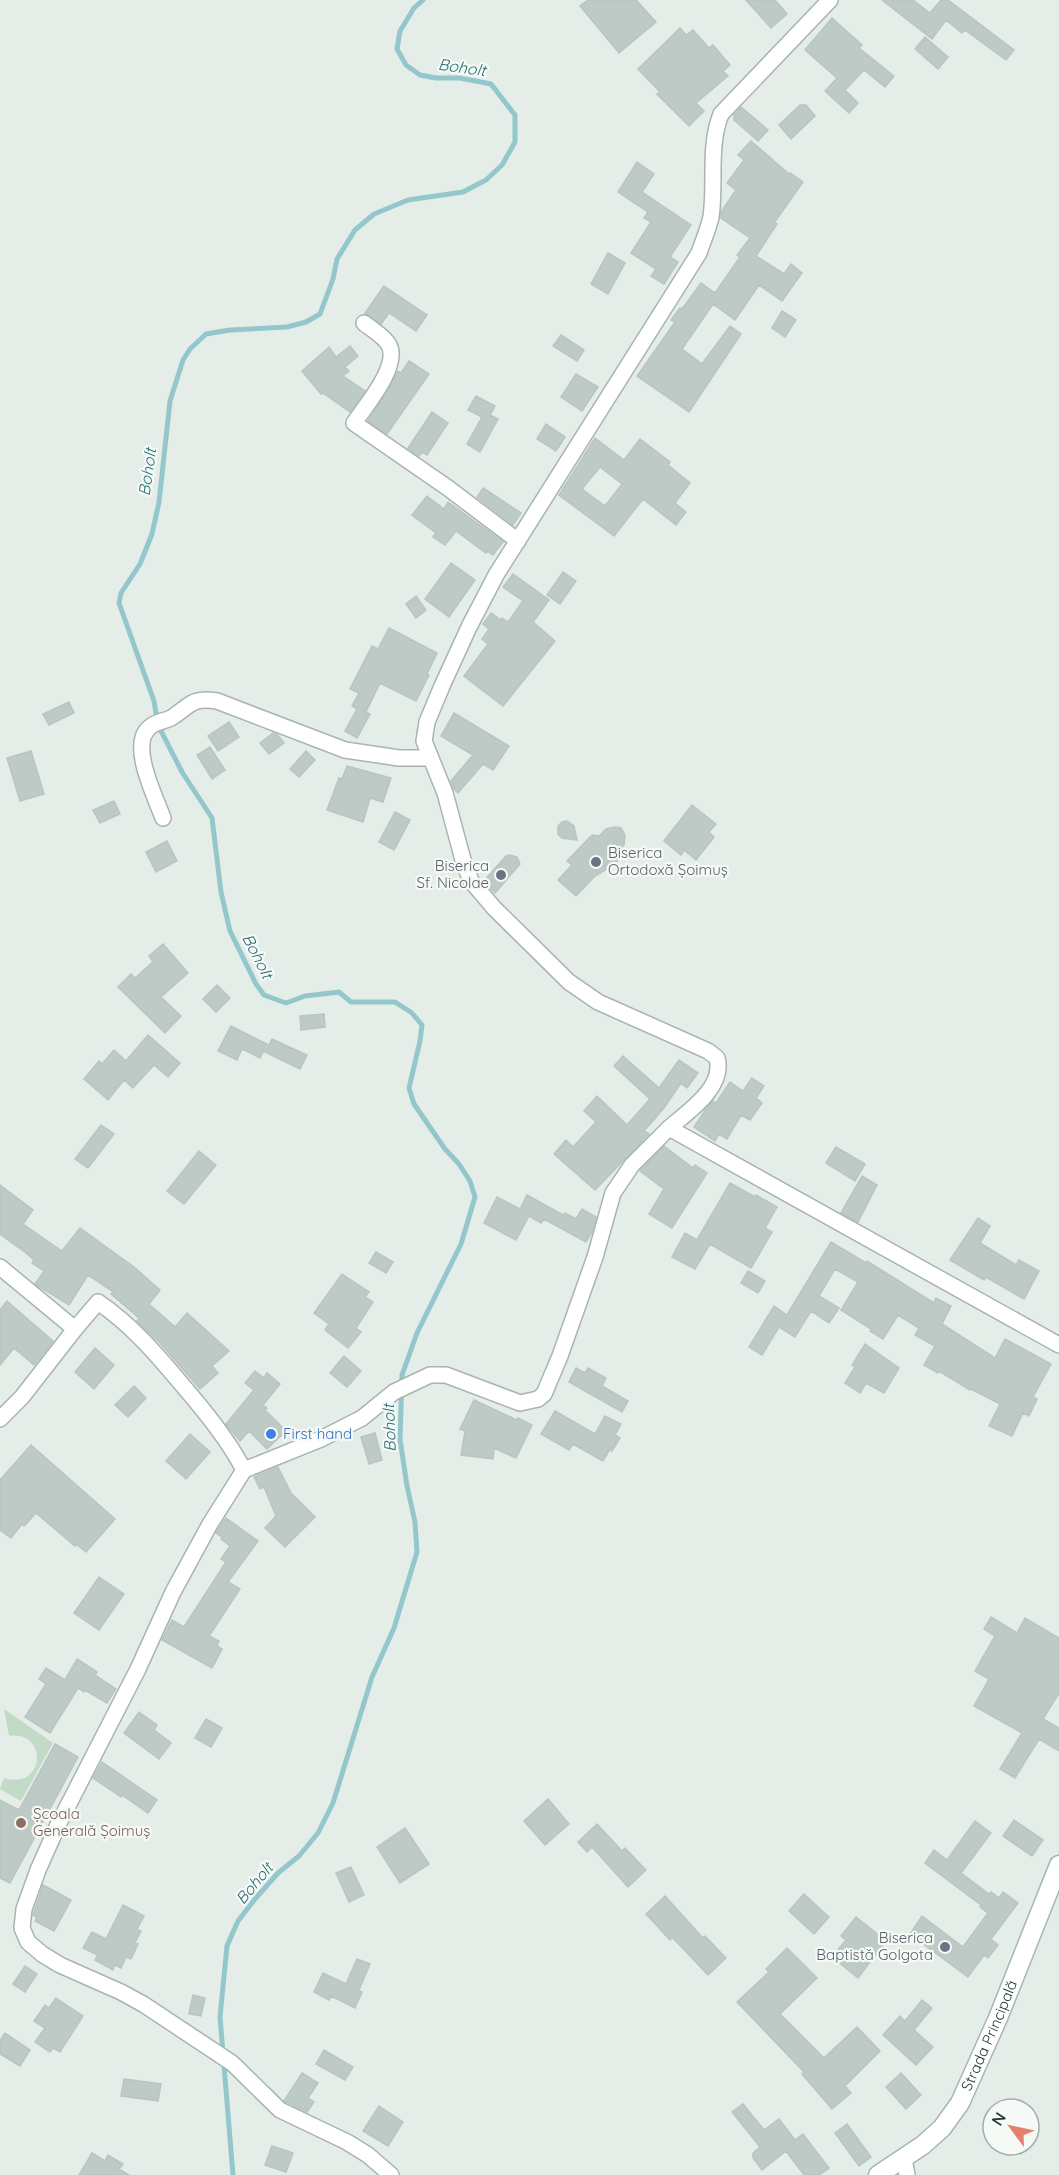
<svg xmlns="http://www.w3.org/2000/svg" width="1059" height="2175" font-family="Quicksand,sans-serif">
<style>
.green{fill:#c1dbc6}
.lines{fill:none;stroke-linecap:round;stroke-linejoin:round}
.stream{stroke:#94c7cb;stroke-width:5}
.building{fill:#becac5;stroke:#b8c6bf;stroke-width:1.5;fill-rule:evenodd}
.minor-casing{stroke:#a8b5af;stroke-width:18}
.secondary-casing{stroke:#a5b7b0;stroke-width:21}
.minor{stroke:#fff;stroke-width:15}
.secondary{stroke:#fff;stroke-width:18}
.worship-dot{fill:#6b7280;stroke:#f6faf7;stroke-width:2}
.shop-dot{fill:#3f7fe0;stroke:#f6faf7;stroke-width:2}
.education-dot{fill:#8d6e63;stroke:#f6faf7;stroke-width:2}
.labels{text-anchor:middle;stroke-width:4.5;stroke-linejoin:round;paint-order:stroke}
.worship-label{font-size:15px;fill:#5b616d;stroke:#f6faf7;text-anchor:end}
.shop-label{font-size:15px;fill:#366cbe;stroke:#f6faf7;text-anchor:start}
.education-label{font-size:15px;fill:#785e54;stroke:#f6faf7;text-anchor:start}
.street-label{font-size:15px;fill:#263d35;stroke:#f6faf7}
.water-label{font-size:16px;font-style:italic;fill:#266c73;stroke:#f6faf7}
</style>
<rect width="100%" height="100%" fill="#e5ede9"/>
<path class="green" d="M4,1709L53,1743L21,1801L0,1789L4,1778C45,1791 49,1730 9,1736Z"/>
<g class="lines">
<path class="stream" d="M233,2175L220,2017L227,1946L238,1921L255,1899L278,1873L299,1856L318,1833L333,1803L372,1677L394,1628L417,1552L415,1522L407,1486L400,1439L402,1375L417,1333L461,1244L475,1197L470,1181L459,1164L445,1149L414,1104L409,1088L420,1041L422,1025L412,1013L395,1002H351L339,992L305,996L286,1003L264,995L256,984L230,931L221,892L212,818L182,772L158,725L154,701L119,603L121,593L140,564L152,534L159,502L170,401L183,360L190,349L206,334L230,330L287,327L306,322L320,314L333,279L337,259L355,230L374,214L408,200L463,192L486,180L502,165L515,142V115L491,84L460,78H436L420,75L406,65L397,49L400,31L414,8L423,0"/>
</g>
<path class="building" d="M588,0H636L656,22L619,53L580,6Z
M746,0H775L787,14L771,28Z
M882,0H913L930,13L941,0H948L1014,50L1006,60L965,30L962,33L946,20L932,39Z
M832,18L862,45L859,48L894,76L885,87L864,70L845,90L858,103L849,113L825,91L837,78L805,50Z
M680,28L686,35L693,30L709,48L713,45L730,65L723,71L728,76L696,103L704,111L689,126L657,94L660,92L638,69Z
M925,37L948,57L938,69L915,49Z
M800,105H806L815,116L791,139L779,125Z
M741,107L768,130L758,141L734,120V115Z
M751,141L789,174L790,173L803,182L774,223L777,224L756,256L784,274L791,264L802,273L782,301L759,285L735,320L713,304L682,349L702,364L730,326L741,334L689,412L637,376L675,322L671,320L680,308L682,309L701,283L715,293L740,257L737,255L750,238L721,218V212L736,190L727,183L744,160L738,155Z
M637,162L654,174L642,192L691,225L670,257L678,262L664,284L651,276L656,269L631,253L651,222L644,218L648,212L618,192Z
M608,253L625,263L608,294L591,284Z
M384,286L427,315L416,331L389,313L381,324L365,313Z
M782,311L796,320L785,337L772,328Z
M561,335L584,350L577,361L553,346Z
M350,346L358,356L345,367L349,371L343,376L365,391L350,412L323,393L321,394L302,371L329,347L336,357Z
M409,361L429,374L387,434L368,421L388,390L398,371L401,373Z
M576,374L598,387L582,411L561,397Z
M476,396L495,406L490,415L498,419L480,452L467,444L482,417L468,410Z
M432,412L448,423L427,455L422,452L419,456L408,448Z
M546,424L565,437L556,451L537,439Z
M595,438L624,460L640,439L670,462L668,465L690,483L675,503L686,512L676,525L643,499L614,536L559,495ZM600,467L622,484L605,506L582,489Z
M483,488L521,513L513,525L477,497Z
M427,496L444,509L448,502L503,542L493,555L487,551L486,553L456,531L445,545L433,537L436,533L412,515Z
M451,563L475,580L449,617L425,599Z
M563,572L576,581L560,604L547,595Z
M513,574L549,600L533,622L555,641L503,706L464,676L488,644L482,639L489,629L483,624L491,613L501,620L502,618L508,622L523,601L503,587Z
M416,596L426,610L416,618L406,604Z
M389,628L437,653L427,674L429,675L416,701L380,683L366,712L370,714L357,738L345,731L357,709L352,706L359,693L350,689L372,646L378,649Z
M69,702L74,713L49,725L43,714Z
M454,713L509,746L493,770L483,764L458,793L454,789L451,781L473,755L441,736Z
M229,722L239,737L218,751L208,736Z
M273,733L278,735L284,743L269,754L260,743Z
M210,747L225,770L212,779L197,755Z
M31,751L44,794L20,801L7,758Z
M306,751L315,760L299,777L290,769Z
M347,766L391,778L383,802L370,798L363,822L327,810L339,778L342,779Z
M114,801L120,814L100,823L93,810Z
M692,805L716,824L709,832L714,837L696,860L684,850L681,855L664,841Z
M395,812L410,820L394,850L379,842Z
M567,821L574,826L577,840L562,838L558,834V826L562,822Z
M615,827L621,828L625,835L624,845L617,852V863L595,876L576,896L558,880L572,865L567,861L592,835L599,836L606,829Z
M167,841L177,861L156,872L146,852Z
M510,855L517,857L520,864L495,893L484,881L506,856Z
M163,944L188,973L161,997L181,1016L165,1033L118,987L131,974L135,978L153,962L149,956Z
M217,985L230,998L216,1012L203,999Z
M324,1014L325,1027L301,1030L300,1016Z
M231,1026L267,1044L260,1058L242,1049L237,1060L218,1051Z
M148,1035L180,1063L168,1077L154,1065L133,1088L124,1080L108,1100L84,1079L99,1061L102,1064L114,1050L126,1061Z
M272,1039L307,1055L300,1069L265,1052Z
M623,1056L659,1088L679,1060L698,1073L687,1088L681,1083L664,1108L644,1131L649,1134L595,1190L554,1154L566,1140L573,1147L596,1122L584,1111L597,1096L627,1125L650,1099L614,1066Z
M752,1078L764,1086L756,1098L762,1103L750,1120L741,1115L727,1139L719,1134L715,1141L694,1127L706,1109L713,1101L716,1103L730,1082L743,1091Z
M101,1125L114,1134L88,1168L75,1159Z
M664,1146L693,1168L695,1165L707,1173L672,1228L649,1214L664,1189L640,1171Z
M836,1147L865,1164L855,1181L826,1163Z
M199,1151L216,1165L184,1204L167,1191Z
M862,1176L877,1185L858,1222L841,1213Z
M730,1183L755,1197L756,1195L777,1207L765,1228L772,1232L751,1268L710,1244L695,1269L672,1257L685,1233L697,1240Z
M0,1185L33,1210L23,1224L62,1251L80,1228L134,1267L160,1290L149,1304L175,1327L187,1313L229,1351L212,1366L218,1373L200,1389L160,1343L137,1321L139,1318L111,1294L113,1292L88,1275L69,1305L35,1284L44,1271L32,1263L34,1260L26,1253L0,1234Z
M527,1195L563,1215L565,1213L576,1219L582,1209L596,1217L592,1232L586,1242L544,1219L541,1223L529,1216L516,1240L484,1223L497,1197L520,1209Z
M978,1218L990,1226L980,1243L1016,1265L1019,1260L1039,1271L1024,1299L986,1277L984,1280L950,1260Z
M831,1242L866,1263L867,1261L934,1303L936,1298L951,1306L942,1324L995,1358L1005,1339L1051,1364L1033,1397L1037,1399L1029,1416L1023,1413L1012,1436L989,1426L1000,1404L971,1389L970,1390L939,1371L938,1373L924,1365L935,1346L915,1335L919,1328L898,1315L883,1339L870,1331L871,1329L841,1310L858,1282L835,1269L819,1296L839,1308L829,1323L811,1311L795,1337L779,1327L762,1355L749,1347L774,1306L787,1315Z
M376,1252L393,1262L386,1273L369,1263Z
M748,1271L765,1281L758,1293L741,1283Z
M342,1274L369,1292L365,1297L373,1302L356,1328L361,1332L348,1348L325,1330L329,1324L314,1313Z
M7,1301L53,1341L34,1365L14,1348L0,1365V1310Z
M865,1344L899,1368L884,1393L866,1383L860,1393L845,1383L855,1367L852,1365Z
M95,1348L114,1365L94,1389L75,1372Z
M344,1356L361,1371L347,1387L330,1373Z
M576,1368L585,1373L588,1368L606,1378L602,1386L628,1401L622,1412L569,1382Z
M255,1371L264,1378L267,1373L280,1384L263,1405L267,1408L265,1410L286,1431L267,1449L249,1431L240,1441L226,1424L254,1390L245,1383Z
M134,1386L146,1398L128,1417L115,1405Z
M474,1400L517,1420L518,1418L532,1425L516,1458L494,1448L493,1459L461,1455L465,1431L460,1429Z
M555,1411L595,1434L605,1416L621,1424L615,1435L620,1438L612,1451L610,1449L603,1461L573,1444L569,1450L541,1434Z
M375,1433L382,1460L369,1464L361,1437Z
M190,1434L210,1452L186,1479L166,1461Z
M31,1445L115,1519L86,1552L76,1544L75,1546L36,1513L24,1526L22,1524L11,1538L0,1530V1480Z
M278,1467L291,1493L315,1517L285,1547L265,1528L276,1516L264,1487L260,1489L254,1477Z
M226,1518L258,1541L228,1582L240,1589L209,1636L219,1641L217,1646L222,1649L212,1668L162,1640L172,1620L184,1627L226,1562L221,1559L230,1546L221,1539L222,1537L216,1533Z
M99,1577L124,1594L99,1630L74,1613Z
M991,1617L1017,1633L1025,1618L1059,1638V1693L1043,1719L1059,1728V1751L1039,1739L1015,1778L1000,1769L1022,1733L974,1706L989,1679L975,1671L995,1636L984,1629Z
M77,1659L97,1672L95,1675L116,1689L107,1703L85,1690L84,1692L78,1688L50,1733L25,1717L46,1684L39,1679L46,1668L65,1680Z
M139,1712L157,1725L154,1730L171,1743L159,1759L124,1733Z
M206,1719L222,1728L211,1747L195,1738Z
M55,1744L78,1757L10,1883L0,1878V1800L19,1810Z
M102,1762L157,1800L148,1813L122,1795L121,1797L93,1778Z
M548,1799L569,1824L545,1845L524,1821Z
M1014,1820L1043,1840L1032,1856L1003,1836Z
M975,1821L991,1833L961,1873L989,1894L991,1892L999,1898L1003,1892L1018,1903L991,1939L998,1945L988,1958L984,1955L968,1977L910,1934L922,1916L963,1947L988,1913L980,1907L981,1905L925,1863L934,1850L947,1860Z
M597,1824L622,1851L625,1848L646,1870L628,1887L592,1847L587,1852L578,1842Z
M405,1828L429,1864L400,1883L377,1847Z
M351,1867L364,1895L349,1902L336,1873Z
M43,1885L71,1900L54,1931L35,1921L37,1917L33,1915Z
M804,1894L829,1917L814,1934L789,1911Z
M665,1896L703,1938L705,1936L726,1958L708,1975L672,1937L670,1940L646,1914Z
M123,1905L144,1916L137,1929L141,1931L135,1943L138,1944L131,1959L126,1957L121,1968L115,1965L113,1970L95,1960L98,1955L83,1948L92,1932L106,1939Z
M856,1917L886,1941L858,1978L832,1957L846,1940L841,1936Z
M787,1948L817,1978L780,2014L824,2058L857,2027L880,2051L845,2086L851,2093L832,2109L802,2074L804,2072L737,2002L769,1972L766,1969Z
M357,1959L370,1964L359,1990L362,1992L355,2008L331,1996L329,2000L314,1992L323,1973L346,1984Z
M25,1966L37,1974L25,1992L13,1984Z
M193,1995L205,1998L201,2016L189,2014Z
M56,1998L83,2016L60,2052L53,2048L50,2052L35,2042L45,2028L34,2021L45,2005L49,2008Z
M922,2000L932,2008L914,2030L933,2047L916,2065L883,2035L900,2016L905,2021Z
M5,2033L30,2050L20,2066L0,2054V2041Z
M324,2050L353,2067L345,2080L316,2064Z
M302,2073L318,2083L308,2098L314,2102L307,2112L284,2101Z
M901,2073L921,2095L906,2109L886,2087Z
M124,2079L161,2084L158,2101L121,2096Z
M743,2104L764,2130L779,2119L795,2140L803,2134L829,2168L819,2175H804L786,2151L762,2170L753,2158V2153L760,2147L732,2112Z
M379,2106L403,2122L388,2146L363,2131Z
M847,2124L871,2157L859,2166L835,2133Z
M272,2146L293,2153L286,2172L265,2165Z
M92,2153L105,2161L108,2155L123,2164L119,2169L129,2175H79Z"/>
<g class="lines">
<g class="minor-casing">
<path id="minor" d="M830,0L721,114C708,147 716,183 711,217C708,230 703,241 699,253L496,575L469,627L442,686L427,722L424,741L445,793L463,860L471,881L494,908L569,982L598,1002L708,1051L717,1058C725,1087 689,1111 669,1128L1059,1345
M364,323C371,329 384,336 389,345C400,366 366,405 354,423L448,488L518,541
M163,818C156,798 128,744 150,727C155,722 165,721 171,718C190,706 191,697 217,701L345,750L399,758H430
M0,1267L75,1329L98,1302C132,1325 158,1356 184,1387C207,1414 228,1440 244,1470
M0,1419L22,1397L75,1329
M904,2159L907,2175
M391,2175L368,2155L347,2142L280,2110L232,2063L143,2004L121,1992L60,1965L42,1954L28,1942L22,1928L24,1909L38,1870L58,1825L138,1669L173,1592L210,1524L244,1470L321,1439L362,1418L394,1392L430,1375H446L520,1403L538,1399L544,1394L560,1356L595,1257L613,1193L632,1165L669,1128"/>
</g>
<g class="secondary-casing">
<g id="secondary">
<path id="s1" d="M878,2175L923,2145L942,2128L960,2103L998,2018L1059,1865"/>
</g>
</g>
<use href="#minor" class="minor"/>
<use href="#secondary" class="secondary"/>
</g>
<g class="worship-dot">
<circle cx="596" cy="862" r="6"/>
<circle cx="501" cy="875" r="6"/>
<circle cx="945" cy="1947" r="6"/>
</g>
<circle class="shop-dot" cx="271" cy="1434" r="6"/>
<circle class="education-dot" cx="21" cy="1823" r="6"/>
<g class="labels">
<g class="worship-label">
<text x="608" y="858" text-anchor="start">Biserica<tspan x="608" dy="17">Ortodoxă Șoimuș</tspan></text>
<text x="489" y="871">Biserica<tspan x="489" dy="17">Sf. Nicolae</tspan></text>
<text x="933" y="1943">Biserica<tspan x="933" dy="17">Baptistă Golgota</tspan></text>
</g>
<g class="shop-label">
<text x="283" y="1439">First hand</text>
</g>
<g class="education-label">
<text x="33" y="1819">Școala<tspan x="33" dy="17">Generală Șoimuș</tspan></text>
</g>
<g class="street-label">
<text dy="5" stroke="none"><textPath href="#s1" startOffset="184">Strada Principală</textPath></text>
</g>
<g class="water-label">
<text transform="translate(462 67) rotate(8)" y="6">Boholt</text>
<text transform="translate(147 472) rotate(-82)" y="6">Boholt</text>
<text transform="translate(258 956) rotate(63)" y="6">Boholt</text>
<text transform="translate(389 1428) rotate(-92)" y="6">Boholt</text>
<text transform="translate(254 1883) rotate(-50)" y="6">Boholt</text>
</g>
</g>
<g transform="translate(1011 2127) rotate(303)"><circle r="28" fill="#f6faf7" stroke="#a3aea9" stroke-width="1.5"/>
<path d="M0-4.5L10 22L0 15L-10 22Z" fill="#e3816d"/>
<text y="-9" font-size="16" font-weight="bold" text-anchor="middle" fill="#263d35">N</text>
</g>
</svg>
